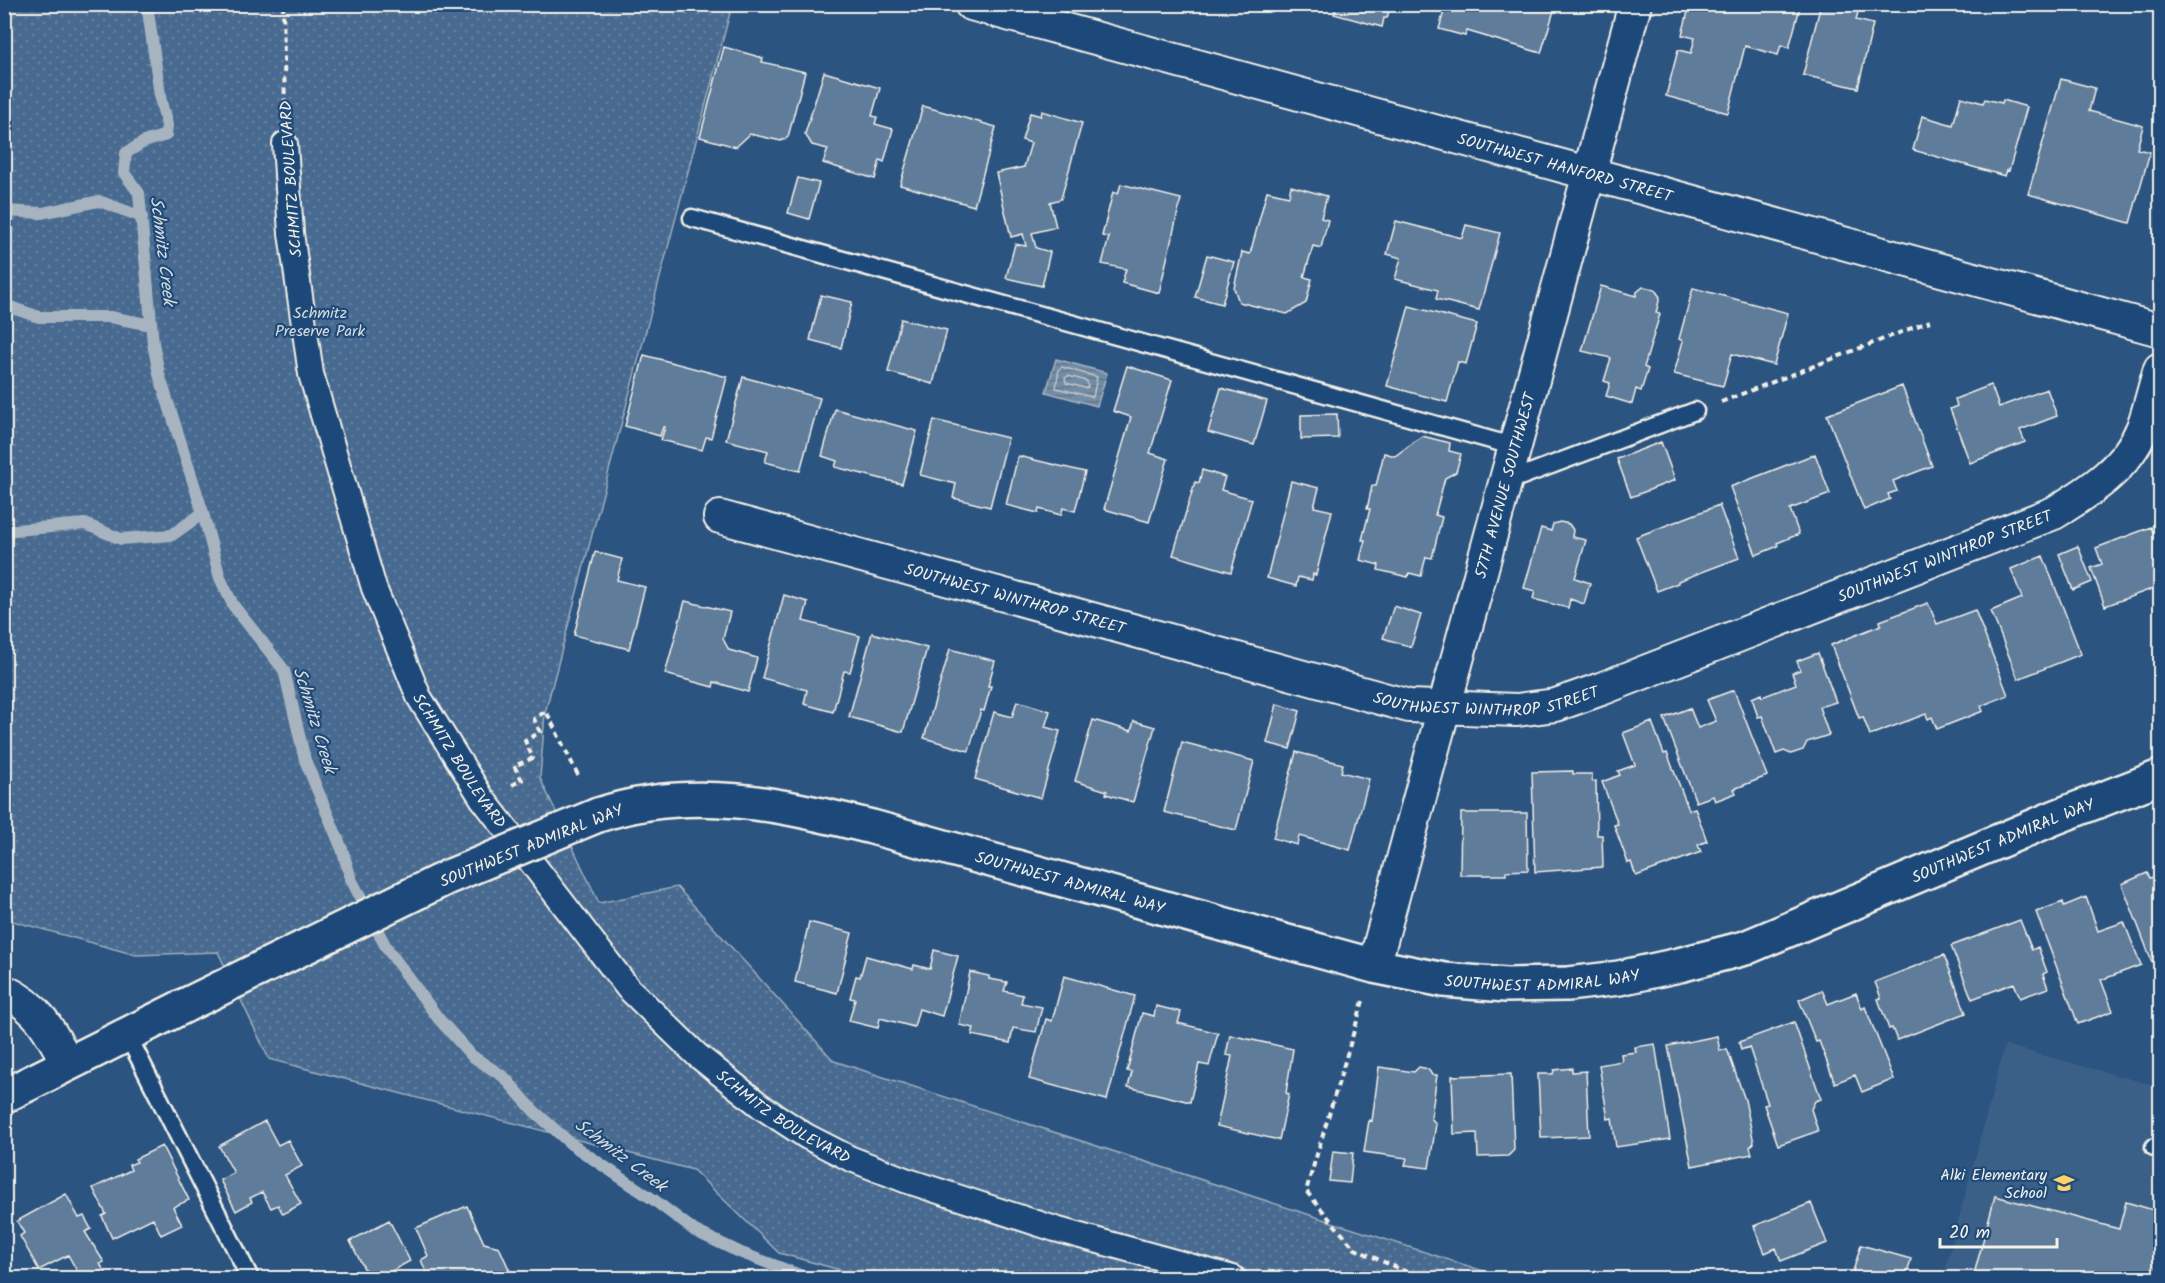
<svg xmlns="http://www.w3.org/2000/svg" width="2165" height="1283" font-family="Kalam,sans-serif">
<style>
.built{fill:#3b6088}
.park{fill:url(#park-dots);stroke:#9eaebc;stroke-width:1.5}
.water{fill:url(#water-rules);stroke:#a7b4c0;stroke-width:1.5}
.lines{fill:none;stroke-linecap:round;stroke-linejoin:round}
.shore{stroke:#c0c9ce;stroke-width:1.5}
.stream{stroke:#a7b4c0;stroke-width:12}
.building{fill:#5e7b9a;stroke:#f4f1e8;stroke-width:1.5}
.service-casing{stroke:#f4f1e8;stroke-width:21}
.pedestrian-casing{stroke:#f4f1e8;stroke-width:28}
.minor-casing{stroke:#f4f1e8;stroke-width:36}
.secondary-casing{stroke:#f4f1e8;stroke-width:38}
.path{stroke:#f4f1e8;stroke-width:4;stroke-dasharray:6 4.5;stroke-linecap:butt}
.service{stroke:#1f4a7a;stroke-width:16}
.pedestrian{stroke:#1f4a7a;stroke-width:24}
.minor{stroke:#1f4a7a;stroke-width:32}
.secondary{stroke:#1f4a7a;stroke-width:33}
.secondary-bridge-casing{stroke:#f4f1e8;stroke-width:38;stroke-linecap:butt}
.secondary-bridge{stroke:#1f4a7a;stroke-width:33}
.labels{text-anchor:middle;stroke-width:4.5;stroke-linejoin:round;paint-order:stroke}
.street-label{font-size:16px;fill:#f4f1e8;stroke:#1f4a7a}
.park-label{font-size:16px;fill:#dadddb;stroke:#1f4a7a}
.poi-label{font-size:16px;fill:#f4f1e8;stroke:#1f4a7a;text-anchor:end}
.water-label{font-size:18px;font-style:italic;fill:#dadddb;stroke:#1f4a7a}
</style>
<defs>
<pattern id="park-dots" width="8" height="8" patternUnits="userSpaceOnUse" patternTransform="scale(1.5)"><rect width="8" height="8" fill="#496b90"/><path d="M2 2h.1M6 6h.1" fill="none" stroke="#6481a0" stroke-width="1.8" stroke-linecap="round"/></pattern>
<pattern id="water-rules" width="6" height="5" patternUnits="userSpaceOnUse" patternTransform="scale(1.5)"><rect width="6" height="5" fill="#738ca6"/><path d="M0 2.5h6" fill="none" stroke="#647484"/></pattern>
</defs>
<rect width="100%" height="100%" fill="#2c5481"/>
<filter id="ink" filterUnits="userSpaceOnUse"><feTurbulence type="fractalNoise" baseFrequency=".0167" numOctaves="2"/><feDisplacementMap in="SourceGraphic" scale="12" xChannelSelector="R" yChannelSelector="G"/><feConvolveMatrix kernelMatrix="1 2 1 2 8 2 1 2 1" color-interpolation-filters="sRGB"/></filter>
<g filter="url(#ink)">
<path class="built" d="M2005,1045L2160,1087V1278H1943Z"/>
<path class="park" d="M4,5H732L545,713L540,778L599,903L677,887L834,1061L1505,1278H869L779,1253L693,1170L269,1059L218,952L136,955L5,919Z"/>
<path class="water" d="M1056,359L1107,373L1097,406L1046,392Z"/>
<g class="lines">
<path class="shore" d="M1062,367L1097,377L1093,397L1056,388L1059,369Z
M1068,376L1087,381L1088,387L1085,388L1066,383L1065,378Z"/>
<path class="stream" d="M147,4L161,102L167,125L166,135L144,142L126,153L124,173L139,193L153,343L159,374L203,513L220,578L233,605L284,670L305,760L342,849L351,879L386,947L438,1018L472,1056L504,1077L534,1111L571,1144L654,1200L695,1231L739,1252L808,1278
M4,211L42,213L99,201L142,217
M4,305L39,317H110L151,325
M4,531L85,524L121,539L172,535L203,513"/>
</g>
<path class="building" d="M1391,4L1387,18H1384L1382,27L1334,14L1336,6L1331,5Z
M1446,4H1556L1541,53L1467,31L1465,36L1439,29Z
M1690,4H1801L1789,48L1781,45L1778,55L1745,46L1728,113L1666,96L1678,50L1691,53L1695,38L1682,35Z
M1821,4H1860L1856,20L1873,24L1858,88L1803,75Z
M724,47L763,58L762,62L805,72L788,137L781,141L750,134L736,147L700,137Z
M824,72L880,88L872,116L877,117L875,124L893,129L884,162L880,160L875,179L823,163L828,149L812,145L805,134Z
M2061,79L2095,88L2089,111L2143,126L2137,149L2150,152L2130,223L2028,194Z
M1961,97L1983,103L1985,99L2002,103L2003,100L2027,107L2009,171L2007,170L2005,176L1913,150L1922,116L1953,125Z
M923,106L996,127L974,206L900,185Z
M1042,111L1082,123L1061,199L1050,202L1056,227L1032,233L1036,248L1050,252L1042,286L1006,278L1015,244L1026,246L1023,234L1011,237L996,173L1024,167L1031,143L1022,140L1030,113L1041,116Z
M798,178L819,183L809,219L788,213Z
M1121,184L1181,199L1159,293L1122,283L1126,269L1102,264L1109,237L1102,236L1113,192L1118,194Z
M1291,186L1327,196L1321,218L1328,220L1321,248L1313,246L1304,277L1312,279L1306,303L1287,314L1239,302L1234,288L1242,252L1250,254L1267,191L1289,196Z
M1396,221L1462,238L1466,225L1500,233L1479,310L1436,299L1438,290L1395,279L1401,258L1387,254Z
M1207,255L1234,262L1222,304L1195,297Z
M1601,286L1636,296L1637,292L1643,287L1655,290L1660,297L1656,313L1660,314L1644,367L1648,369L1641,391L1636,389L1632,404L1606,396L1610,383L1604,381L1611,358L1582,351Z
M1693,288L1788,313L1774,365L1732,354L1723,386L1674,374L1683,341L1679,339Z
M821,295L852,302L841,348L810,340Z
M1409,306L1477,324L1466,364L1458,362L1447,402L1387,386Z
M901,319L947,330L933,384L888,372Z
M644,355L727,377L711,438L706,437L702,450L661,440L665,427H663L660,436L625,426Z
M1127,366L1172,380L1150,453L1168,459L1149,522L1104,509L1131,417L1113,411Z
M743,377L820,398L800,471L765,462L768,451L726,440Z
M1991,385L1999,407L2047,389L2057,416L2020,430L2025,442L1970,463L1950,409L1957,406L1955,399Z
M1902,386L1932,466L1893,481L1897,491L1888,494L1890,499L1864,510L1827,415Z
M1221,388L1267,401L1254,445L1208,432Z
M835,409L917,431L902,484L835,467L837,461L822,456Z
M1337,414L1338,438L1301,439V415Z
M934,420L1008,438L990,507L953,498L956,484L920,475Z
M1422,436L1450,443L1449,451L1461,454L1456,472L1445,478L1435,515L1442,517L1432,558L1426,557L1421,576L1409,573L1408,577L1378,570L1379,565L1360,560L1365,540H1362L1370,509H1367L1372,486H1376L1384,453L1395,456Z
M1661,442L1675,480L1631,497L1617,459Z
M1815,454L1830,494L1790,509L1799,534L1777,543L1778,546L1756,555L1730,487Z
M1018,456L1085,472L1075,511L1063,508L1061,515L1039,509L1038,513L1006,505Z
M1202,470L1225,477L1221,490L1252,499L1231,572L1173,555L1195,482L1199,483Z
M1291,481L1319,488L1314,507L1332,511L1316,575L1313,574L1312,580L1298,577L1296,586L1267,578Z
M1719,505L1739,558L1678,581V583L1657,591L1636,537Z
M1560,522L1569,524L1573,530L1572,537L1586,540L1575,578L1590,583L1584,604L1570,599L1568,608L1533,599L1535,591L1524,588L1541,528L1551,531L1553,524Z
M2151,527L2157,542L2160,540V586L2105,606L2091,568L2102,564L2096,548Z
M2078,546L2092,582L2073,590L2059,554Z
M595,552L622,559L617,580L645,587L629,649L574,635Z
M2043,556L2081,654L2018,679L1991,611L2022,598L2011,569Z
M784,595L808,602L803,621L860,636L850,672L844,671L833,712L804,704L807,690L762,678Z
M685,601L730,612L723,639L729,650L757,658L748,692L714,682L713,687L665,674Z
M1928,603L1937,624L1975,610L2008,695L1981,706L1983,711L1937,729L1932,717L1928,719L1926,714L1870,735L1863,717L1859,718L1831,645L1881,625L1880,621Z
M1394,606L1421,615L1411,647L1383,638Z
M872,633L927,648L903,732L849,717Z
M950,649L995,661L988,686H991L984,711L981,710L969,751L924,738Z
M1818,653L1836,702L1819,707L1829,735L1807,742L1803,750L1791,754L1784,751L1776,754L1762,716L1758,717L1752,698L1761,694L1762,697L1796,684L1792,673L1800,670L1797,661Z
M1734,690L1767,776L1734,789L1736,793L1715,801L1713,796L1696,802L1664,718L1690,708L1698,728L1716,721L1707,700Z
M1017,701L1050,711L1045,727L1060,731L1041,798L975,779L994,712L1012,717Z
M1277,704L1300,711L1290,749L1267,743Z
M1093,720L1131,731L1134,721L1155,727L1133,802L1106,794L1107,791L1075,781Z
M1652,722L1664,754L1667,753L1689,810L1695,808L1707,841L1698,845L1701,852L1636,876L1631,862L1628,863L1614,825L1618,824L1602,782L1620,775L1618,771L1635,765L1623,733Z
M1182,742L1254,761L1236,830L1164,812Z
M1296,752L1343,764L1341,772L1369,779L1350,850L1299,836L1297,845L1273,838Z
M1573,771V774H1592V782L1596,781L1597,835H1602L1603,867L1535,872L1532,772Z
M1461,813H1527L1528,870L1506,871V875H1460Z
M2147,873L2150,878L2160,874V959L2152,962L2122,884Z
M2086,897L2098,931L2124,922L2141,965L2101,980L2113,1011L2078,1024L2036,912L2063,902L2064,906Z
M2020,920L2032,950L2038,947L2047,972L2043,974L2048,988L2020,998L2014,983L1972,999L1951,946Z
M809,922L852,933L837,993L795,982Z
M934,950L958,956L942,1016L919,1009L914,1027L880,1018L878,1028L849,1021L855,999L850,998L856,976L860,977L866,956L913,969L914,965L930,969Z
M1944,955L1966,1013L1897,1040L1892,1028L1889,1029L1878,999L1881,998L1875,982Z
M970,972L989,976V979L1007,982L1004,991L1023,995L1021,1003L1042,1007L1036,1032L1013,1028L1010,1043L972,1035L974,1028L959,1025Z
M1064,976L1135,996L1107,1100L1029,1079L1046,1019L1052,1021Z
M1822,990L1828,1004L1856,993L1862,1009L1865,1007L1894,1079L1862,1092L1855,1075L1835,1083L1819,1041L1816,1042L1799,1000Z
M1156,1006L1181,1012L1178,1023L1218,1033L1209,1066L1199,1064L1190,1102L1128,1087L1132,1072L1127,1071L1142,1013L1154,1016Z
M1794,1022L1821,1099L1815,1101L1811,1109L1818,1131L1778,1145L1764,1105L1768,1104L1749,1047L1741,1050L1739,1042Z
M1230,1035L1293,1049L1286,1093L1289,1094L1279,1140L1217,1126L1232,1056L1226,1055Z
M1717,1036L1720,1051L1727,1049L1745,1100L1754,1143L1750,1147L1752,1154L1692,1166L1668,1046Z
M1655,1044L1670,1139L1616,1147L1612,1118L1608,1119L1599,1065L1622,1061L1621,1054L1636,1052L1635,1047Z
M1379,1067L1414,1072L1419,1067L1428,1069L1432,1075H1437L1431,1118L1436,1124L1429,1168L1405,1165L1407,1158L1364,1152L1369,1120L1372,1121Z
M1572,1068V1072L1586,1071L1589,1136L1541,1138L1538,1074H1553L1554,1070Z
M1511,1074L1514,1150L1508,1156L1478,1157L1477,1133L1454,1134L1452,1076Z
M265,1121L278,1145L288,1140L302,1166L285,1175L301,1204L283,1214L278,1205L271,1208L262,1192L250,1198L252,1202L236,1211L220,1180L234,1173L219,1146Z
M162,1146L189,1200L173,1207L182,1225L161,1235L153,1218L112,1238L102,1216L106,1214L93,1188L131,1170L129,1165L137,1162L135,1159Z
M1333,1151L1353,1153L1350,1183L1329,1181Z
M66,1194L79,1218L84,1216L91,1229L85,1232L104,1262L100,1264L109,1278H81L68,1255L39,1270L20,1236L24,1233L17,1221Z
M1995,1196L2119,1229L2126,1202L2160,1212V1278H1973Z
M1811,1203L1827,1243L1781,1261L1776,1248L1765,1253L1754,1226Z
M467,1206L484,1243L499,1247L513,1278H429L421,1260L428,1256L416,1228Z
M389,1220L410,1261L386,1274L389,1278H369L350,1241Z
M1861,1245L1911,1259L1906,1278H1851Z
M4,1252L17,1278H4Z"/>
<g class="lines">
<g class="service-casing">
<path id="service" d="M692,218L1516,447
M1506,482L1695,411
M127,1034L249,1276L244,1278
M2154,1147L2160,1146"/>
</g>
<g class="pedestrian-casing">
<g id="pedestrian">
<path id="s1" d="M285,144L291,233L311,374L374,588L419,697L482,798L628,988L697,1055L762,1107L806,1136L849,1158L905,1180L1055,1229L1233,1278"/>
</g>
</g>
<g class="minor-casing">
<g id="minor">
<path id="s2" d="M971,4L2160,330"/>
<path id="s3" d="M720,517L1409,706L1517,710L1556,705L1601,689L2054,513C2090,491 2127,468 2143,427C2150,408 2154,388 2160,369"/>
<path id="s4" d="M1374,966L1635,4"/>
<path d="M4,991C40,1008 50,1031 68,1064"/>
</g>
</g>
<g class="secondary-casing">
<g id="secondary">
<path id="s5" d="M598,815C691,784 780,804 872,827L1374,966L1444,980L1506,985L1568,984L1619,978L1679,965L1745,948L2056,817L2160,777"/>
<path d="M4,1096L186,1005"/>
</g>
</g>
<path class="path" d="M283,4L285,113
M1721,402L1930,321
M512,785L522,780L514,766L533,758L525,741L540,732L534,719L546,711L578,775
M1363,1001L1306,1191L1355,1249L1420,1278"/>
<use href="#service" class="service"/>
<use href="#pedestrian" class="pedestrian"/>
<use href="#minor" class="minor"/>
<use href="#secondary" class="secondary"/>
<g class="secondary-bridge-casing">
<path id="secondary-bridge" d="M186,1005L448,877L598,815"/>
</g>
<use href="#secondary-bridge" class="secondary-bridge"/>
</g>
</g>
<defs>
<g id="school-bare" transform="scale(1.62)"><path d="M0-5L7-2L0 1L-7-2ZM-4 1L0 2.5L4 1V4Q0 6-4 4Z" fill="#ffd166" stroke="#1f4a7a" stroke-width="2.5" paint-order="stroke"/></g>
</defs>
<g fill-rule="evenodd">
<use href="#school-bare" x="2064" y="1183"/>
</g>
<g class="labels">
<g class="street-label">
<text dy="6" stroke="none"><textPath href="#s2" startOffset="616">SOUTHWEST HANFORD STREET</textPath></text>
<text transform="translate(290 179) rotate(-94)" y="6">SCHMITZ BOULEVARD</text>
<text dy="6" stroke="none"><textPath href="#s4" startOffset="498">57TH AVENUE SOUTHWEST</textPath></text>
<text dy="6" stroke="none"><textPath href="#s3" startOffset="1278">SOUTHWEST WINTHROP STREET</textPath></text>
<text dy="6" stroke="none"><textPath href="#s3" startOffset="306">SOUTHWEST WINTHROP STREET</textPath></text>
<text dy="6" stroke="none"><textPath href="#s3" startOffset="792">SOUTHWEST WINTHROP STREET</textPath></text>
<text dy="6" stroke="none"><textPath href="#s1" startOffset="648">SCHMITZ BOULEVARD</textPath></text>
<text dy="6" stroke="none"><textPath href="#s5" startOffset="1455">SOUTHWEST ADMIRAL WAY</textPath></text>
<text transform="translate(531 845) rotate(-22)" y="6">SOUTHWEST ADMIRAL WAY</text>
<text dy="6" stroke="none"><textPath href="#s5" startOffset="484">SOUTHWEST ADMIRAL WAY</textPath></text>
<text dy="6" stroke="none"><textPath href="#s5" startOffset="969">SOUTHWEST ADMIRAL WAY</textPath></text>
<text dy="6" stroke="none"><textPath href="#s1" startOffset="1134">SCHMITZ BOULEVARD</textPath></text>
</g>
<g class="park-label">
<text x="320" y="318">Schmitz<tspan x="320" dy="18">Preserve Park</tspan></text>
</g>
<g class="poi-label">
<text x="2047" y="1180">Alki Elementary<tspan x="2047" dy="18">School</tspan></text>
</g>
<g class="water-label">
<text transform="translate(163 251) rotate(83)" y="6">Schmitz Creek</text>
<text transform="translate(315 720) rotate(73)" y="6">Schmitz Creek</text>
<text transform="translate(621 1155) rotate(37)" y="6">Schmitz Creek</text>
</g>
</g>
<rect width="2165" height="1283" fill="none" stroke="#1f4a7a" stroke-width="24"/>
<rect x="12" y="12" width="2141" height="1259" fill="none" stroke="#f4f1e8" stroke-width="2" filter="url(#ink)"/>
<path d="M1940 1238v9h117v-9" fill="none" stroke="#f4f1e8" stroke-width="3"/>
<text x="1949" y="1238" font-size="18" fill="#f4f1e8" stroke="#1f4a7a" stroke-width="4.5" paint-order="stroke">20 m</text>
</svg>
